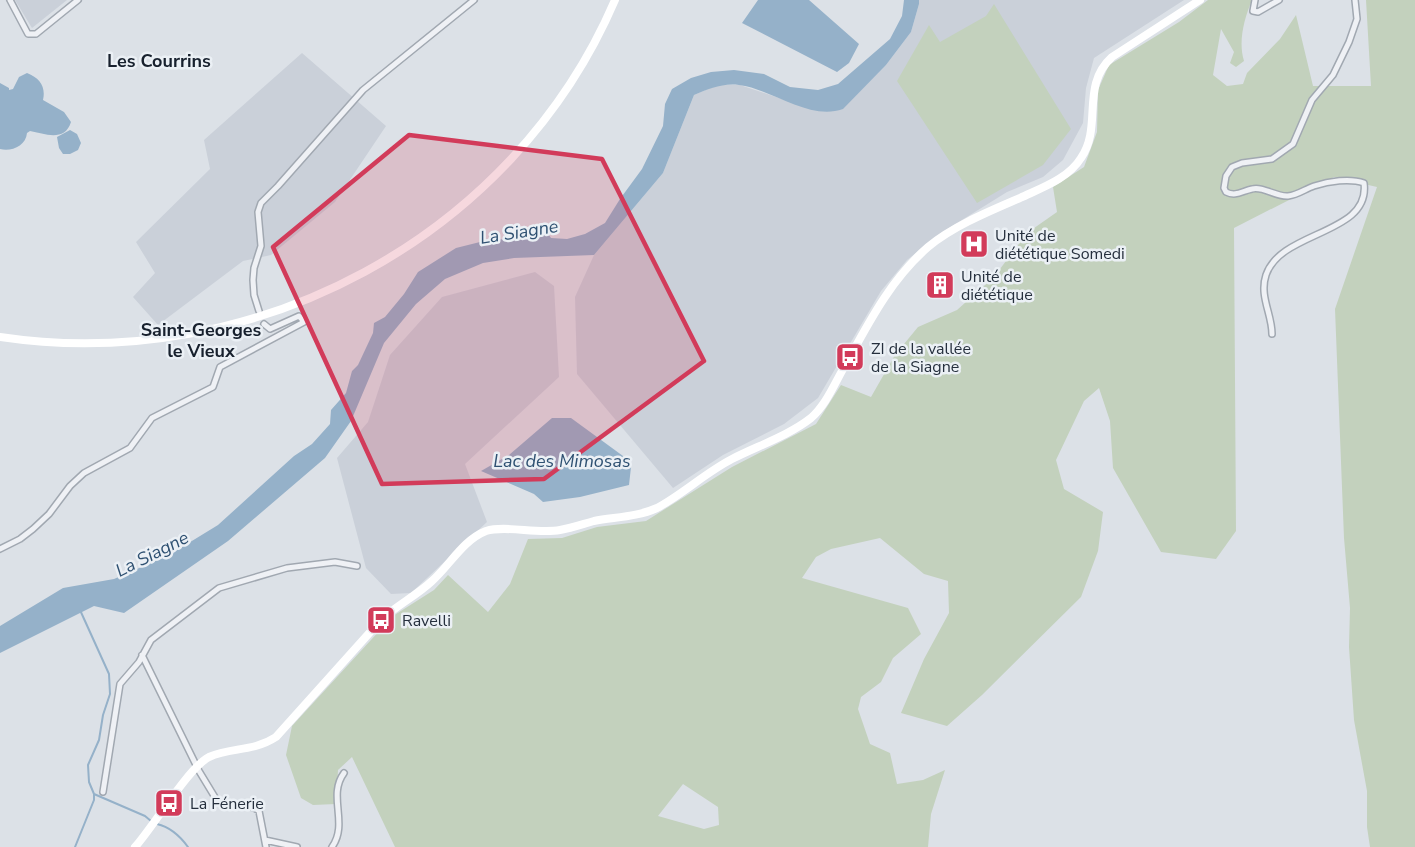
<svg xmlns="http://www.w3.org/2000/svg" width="1415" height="847" font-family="'Nunito Sans',sans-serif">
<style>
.built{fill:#cad0d9}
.green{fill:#c3d1bd;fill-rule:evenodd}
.water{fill:#95b1c9}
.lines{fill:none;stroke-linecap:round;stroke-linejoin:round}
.stream{stroke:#95b1c9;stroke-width:2}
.street-casing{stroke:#a1a8b1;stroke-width:8}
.street{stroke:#eff1f5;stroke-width:5}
.secondary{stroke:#fff;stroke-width:8}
.marked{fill:#d23b5a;fill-opacity:0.2;stroke:#d23b5a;stroke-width:4.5;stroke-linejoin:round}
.labels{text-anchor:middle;stroke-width:5;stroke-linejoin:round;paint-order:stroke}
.poi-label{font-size:16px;fill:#252f3d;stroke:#ebf0f5;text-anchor:start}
.neighbourhood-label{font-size:18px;font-weight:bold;fill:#18212e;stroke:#ebf0f5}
.water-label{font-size:18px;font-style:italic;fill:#2f5172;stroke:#ebf0f5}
</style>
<rect width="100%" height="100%" fill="#dce1e7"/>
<path class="built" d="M15,0H67L32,28Z
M919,0H1184L1094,58L1086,88L1083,123L1063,160L1043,177L1007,192L941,233L907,260L881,291L818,398L784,424L723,455L673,488L577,374L575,297L594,255L663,173L694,95L717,85H740L794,103L842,109L886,65L911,32L919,4Z
M302,53L386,126L335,202L271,255L243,261L158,325L133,297L155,273L136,242L210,169L204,140Z
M535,272L554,286L559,377L465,464L487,522L411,593L391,594L366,568L337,458L368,422L390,355L442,297Z"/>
<path class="green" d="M1208,0H1252C1244,19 1238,42 1244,61L1236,67L1230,63L1234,52L1221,29L1213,75L1227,86L1243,84L1247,73L1280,39L1296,15L1313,86H1371L1366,0H1415V847H1370L1367,827V791L1354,720L1349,647L1350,608L1344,538L1335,309L1377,187L1334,177L1234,228L1236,531L1216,559L1161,552L1113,468L1110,421L1099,388L1084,401L1056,460L1064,489L1103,512L1098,551L1081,597L982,695L947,726L901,713L924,659L949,613L948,581L924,574L880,538L831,549L816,557L802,578L908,608L921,634L893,658L881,682L861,697L858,709L870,744L890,753L897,784L923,780L945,770L931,814L928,847H395L352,757L338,770L336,804L313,805L301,798L286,755L292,726L393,616L434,590L448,575L488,612L510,584L528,539L562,538L597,527L646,521L732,467L816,424L841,385L871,397L895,355L918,327L957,310L994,277L1027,233L1057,212L1053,187L1084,167L1097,132L1098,90L1109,65L1179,22ZM683,784L718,807L719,825L704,829L658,816Z
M994,4L1071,129L1043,165L977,203L897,81L929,25L940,42L986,16Z"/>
<path class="water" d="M758,0H809L859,44L849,63L837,72L742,23Z
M904,0H919V4L911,32L886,65L843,109C809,121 772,89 739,85C722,83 709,89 694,95L663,173L594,255L514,258L483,263L445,279L416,304L384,343L351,421L325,458L228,541L124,613L94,606L0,653V626L63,588L114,579L169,555L218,525L294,456L312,444L330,424L331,410L346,393L352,371L358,365L373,333L374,323L385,317L404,294L418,272L456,248L492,239L518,240L547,232L551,238L567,239L585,234L605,223L620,199L642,169L663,126L665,104L672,89L691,78L711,72L734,70L764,74L790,87L818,90L838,84L890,39L902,16Z
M27,73C40,78 46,87 43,100L64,112L71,122C65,142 45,134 30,131L27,133C26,146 11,152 0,149V83L9,88V90L13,89L19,77Z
M70,130L77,134L81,143L78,150L70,154H63L59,148L57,137Z
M552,418H571L623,456L631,467L629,485L580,497L543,502L534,494L481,471L509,455Z"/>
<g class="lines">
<path class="stream" d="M94,794L145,816L151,821
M157,824C170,827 180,836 188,847
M75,847L94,800V794L89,782L88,765L99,740L103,715L110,694L109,674L80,610"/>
<g class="street-casing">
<path id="street" d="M10,0L28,34H36L78,0
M1255,0L1253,11L1258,12L1279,0
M259,311L254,295L253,280L254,268L261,246L258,212L261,203L278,186L363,90L474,0
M1272,334C1272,314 1259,296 1266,275C1281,230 1371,235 1364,183C1350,178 1329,181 1314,186C1305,189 1298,195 1288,196C1276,197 1263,186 1252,189C1242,191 1236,197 1226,192L1224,188L1226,176L1232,167L1242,163L1272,159L1293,144L1312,100L1333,75L1349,42L1357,19L1355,0
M0,549L20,539L33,529L49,514L70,486L84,473L130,448L152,418L213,387L220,367L304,322L299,316L270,329L264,324
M142,655L199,771L216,799L225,806C236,807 250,803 259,811L266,847
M103,792L120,684L139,662L151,640L219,588L287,568L335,562L357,566
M265,840L297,847
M332,847C349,823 327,796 344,773"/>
</g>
<use href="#street" class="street"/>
<path class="secondary" d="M0,337C254,375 513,238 615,0
M135,847C154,826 188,768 209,757C231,747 253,752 276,737L381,620C397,605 416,596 432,581C450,565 463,540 486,531C505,525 537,534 560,530C572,528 583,524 594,521C615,517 637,517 657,508C683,494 705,473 732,459C757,446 788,436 811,418C827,404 835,382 846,364C869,322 891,279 928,247C953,226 990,211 1020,198C1041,188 1068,179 1081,158C1103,126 1080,86 1112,57L1200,0"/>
</g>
<path class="marked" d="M409,135L602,159L704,361L544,479L382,484L273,247Z"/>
<defs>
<g id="hospital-square" transform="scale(1.5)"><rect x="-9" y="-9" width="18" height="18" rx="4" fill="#d23b5a" stroke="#ebf0f5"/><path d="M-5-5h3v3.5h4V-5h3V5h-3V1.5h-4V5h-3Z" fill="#fff"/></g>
<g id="building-square" transform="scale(1.5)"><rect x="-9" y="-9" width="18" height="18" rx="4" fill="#d23b5a" stroke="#ebf0f5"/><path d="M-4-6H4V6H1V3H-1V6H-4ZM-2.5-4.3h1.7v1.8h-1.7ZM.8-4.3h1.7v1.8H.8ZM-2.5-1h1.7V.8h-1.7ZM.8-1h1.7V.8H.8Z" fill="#fff"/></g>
<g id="bus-square" transform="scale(1.5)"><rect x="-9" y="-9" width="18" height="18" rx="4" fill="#d23b5a" stroke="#ebf0f5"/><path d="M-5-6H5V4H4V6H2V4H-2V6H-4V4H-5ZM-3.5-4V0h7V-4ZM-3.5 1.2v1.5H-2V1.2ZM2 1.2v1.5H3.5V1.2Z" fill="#fff"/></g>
</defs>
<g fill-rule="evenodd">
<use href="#hospital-square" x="974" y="244"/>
<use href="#building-square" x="940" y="285"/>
<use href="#bus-square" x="850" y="357"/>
<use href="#bus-square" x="381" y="620"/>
<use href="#bus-square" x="169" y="803"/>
</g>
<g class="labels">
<g class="poi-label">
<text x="995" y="241">Unité de<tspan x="995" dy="18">diététique Somedi</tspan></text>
<text x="961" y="282">Unité de<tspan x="961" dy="18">diététique</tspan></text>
<text x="871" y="354">ZI de la vallée<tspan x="871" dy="18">de la Siagne</tspan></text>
<text x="402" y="626">Ravelli</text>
<text x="190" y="809">La Fénerie</text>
</g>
<g class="neighbourhood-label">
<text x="159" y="67">Les Courrins</text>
<text x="201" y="336">Saint-Georges<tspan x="201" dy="21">le Vieux</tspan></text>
</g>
<g class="water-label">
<text transform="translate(519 232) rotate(-9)" y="6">La Siagne</text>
<text x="562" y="467">Lac des Mimosas</text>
<text transform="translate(152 554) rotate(-27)" y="6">La Siagne</text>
</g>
</g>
</svg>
